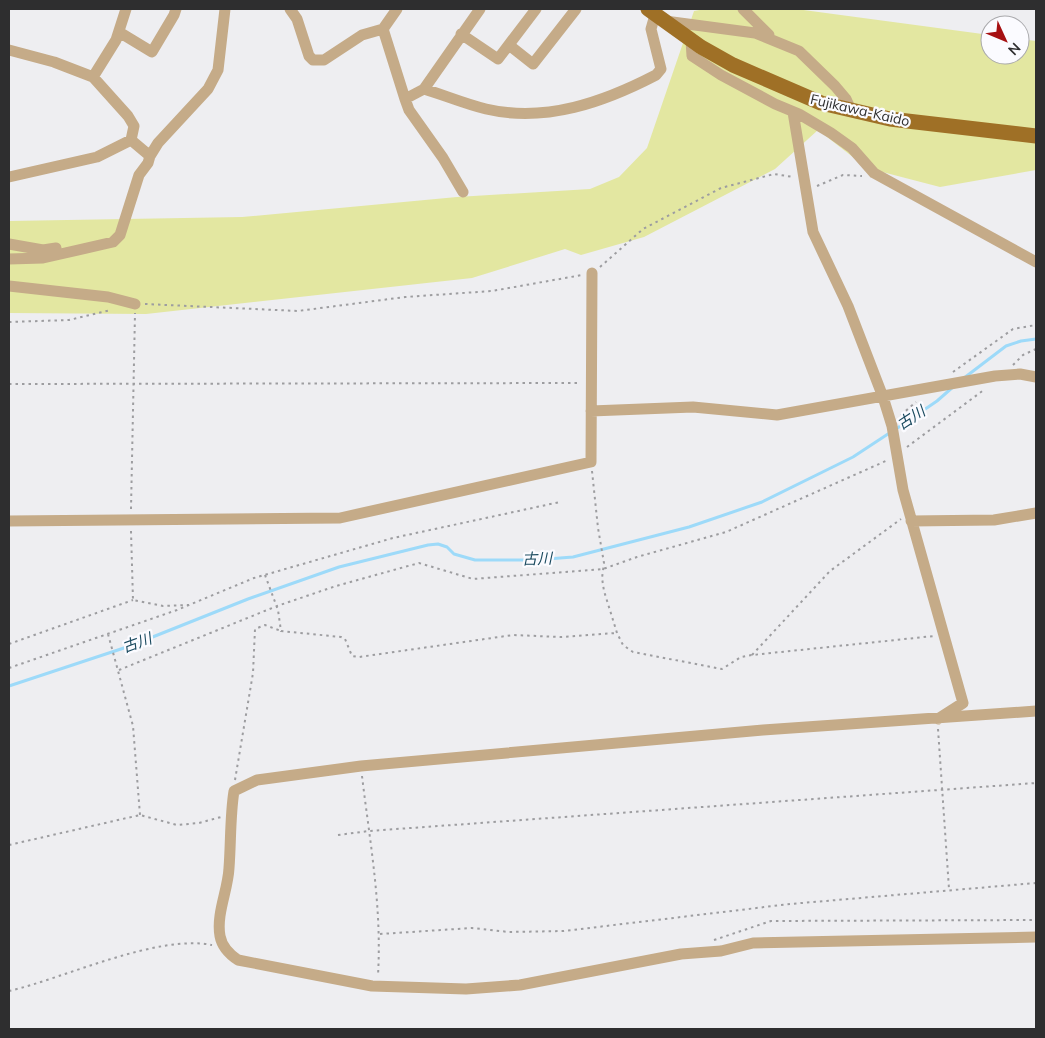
<svg xmlns="http://www.w3.org/2000/svg" width="1045" height="1038" font-family="Mulish,'Noto Sans JP',sans-serif">
<style>
.green{fill:#e3e7a1}
.lines{fill:none;stroke-linecap:round;stroke-linejoin:round}
.stream{stroke:#9ddaf9;stroke-width:3}
.path{stroke:#9d9da0;stroke-width:2;stroke-dasharray:2.5 4;stroke-linecap:butt}
.minor{stroke:#c5ab88;stroke-width:11}
.major{stroke:#9f7026;stroke-width:15}
.labels{text-anchor:middle;stroke-width:4.5;stroke-linejoin:round;paint-order:stroke}
.street-label{font-size:14px;fill:#2e2e2f;stroke:#fbfbff}
.water-label{font-size:15px;font-style:italic;fill:#19495e;stroke:#fbfbff}
</style>
<rect width="100%" height="100%" fill="#eeeef1"/>
<path class="green" d="M705,9H796L990,35V55H1020V39L1036,41V170L940,187L867,168L818,130L775,169L644,237L581,255L565,249L472,278L146,314L9,313V221L242,217L457,197L590,189L619,177L647,148L694,11Z"/>
<g class="lines">
<path class="stream" d="M964,378L1006,346L1021,341L1036,339
M896,429L937,401L953,387
M9,686L130,646L248,599L339,567L428,545L438,544L447,547L454,554L475,560H535L573,557L689,527L762,502L853,457L891,432"/>
<path class="path" d="M817,186L843,175L862,176
M600,267L643,229L721,188L774,174L793,177
M145,304L298,311L405,297L492,291L582,275
M9,322L69,320L111,310
M1013,365L1023,355L1036,349
M953,372L1013,329L1036,325
M9,384L581,383
M901,415L916,402
M907,447L985,389
M592,471L598,528L604,563L602,578L604,591L617,633L623,645L633,652L722,669L741,657L752,655L934,636
M131,509L135,313
M131,531L133,600L163,606L189,605
M265,575L278,610L281,631L341,637L345,639L352,656L359,657L513,635L561,637L616,633
M108,634L133,726L140,815
M9,644L133,600
M752,655L830,571L901,519
M9,668L177,610L254,578L393,538L560,502
M119,670L277,606L336,586L419,563L473,579L603,569L637,557L726,532L888,460
M938,729L949,889
M362,776C370,843 382,907 378,975
M235,780L253,673L255,629L265,625L281,631
M338,835L369,831L1036,783
M9,845L140,815L177,825L199,823L221,817
M380,934L472,928L509,932L564,931L790,904L1036,883
M714,940L771,921L1036,920
M9,991C65,978 157,934 212,945"/>
<path class="minor" d="M290,9L297,19L309,56L313,60H324L362,35L383,29
M397,9L383,29L405,99L409,110L443,158L463,192
M743,9L769,35
M665,21L755,33L799,51L835,86L846,99L851,110
M119,32L152,52L174,15L176,9
M461,34L498,59L536,9
M691,40L692,56L721,75L775,104L799,114L831,133L852,148L874,173L1036,262
M509,45L533,64L576,9
M9,50L54,62L93,77L128,116L134,126L131,140L150,156
M93,77L116,40L126,9
M424,89C444,95 465,104 486,109C546,123 604,102 656,75L661,69L651,29L655,15
M405,99L424,89L480,9
M793,112L813,232L848,306L883,397L892,426L903,490L963,703L938,719
M9,177L97,157L131,140
M9,244L43,250L56,248
M9,259L43,258L113,242L120,235L139,175L148,163L150,156L158,143L208,89L218,70L225,9
M9,286L108,297L135,304
M591,411L693,407L777,415L995,376L1020,374L1036,377
M9,521L340,518L591,462L592,273
M911,521L994,520L1036,513
M1036,711L763,730L361,766L257,780L234,791C230,816 231,842 229,868C228,890 216,914 220,936C222,947 229,954 238,960L372,986L466,989L520,985L681,954L721,951L753,943L1036,937"/>
<path class="major" d="M648,9L701,47L733,65L821,103L890,119L1036,136"/>
</g>
<g class="labels">
<g class="street-label">
<text transform="translate(860 110) rotate(13)" y="5">Fujikawa-Kaido</text>
</g>
<g class="water-label">
<text transform="translate(911 418) rotate(-33)" y="5">古川</text>
<text transform="translate(537 559) rotate(-2)" y="5">古川</text>
<text transform="translate(137 643) rotate(-20)" y="5">古川</text>
</g>
</g>
<rect width="1045" height="1038" fill="none" stroke="#2e2e2f" stroke-width="20"/>
<g transform="translate(1005 40) rotate(134)"><circle r="24" fill="#fbfbff" stroke="#a9a9ac"/>
<path d="M0-4L9 19L0 12L-9 19Z" fill="#a61012"/>
<text y="-8" font-size="14" font-weight="bold" text-anchor="middle" fill="#2e2e2f">N</text>
</g>
</svg>
